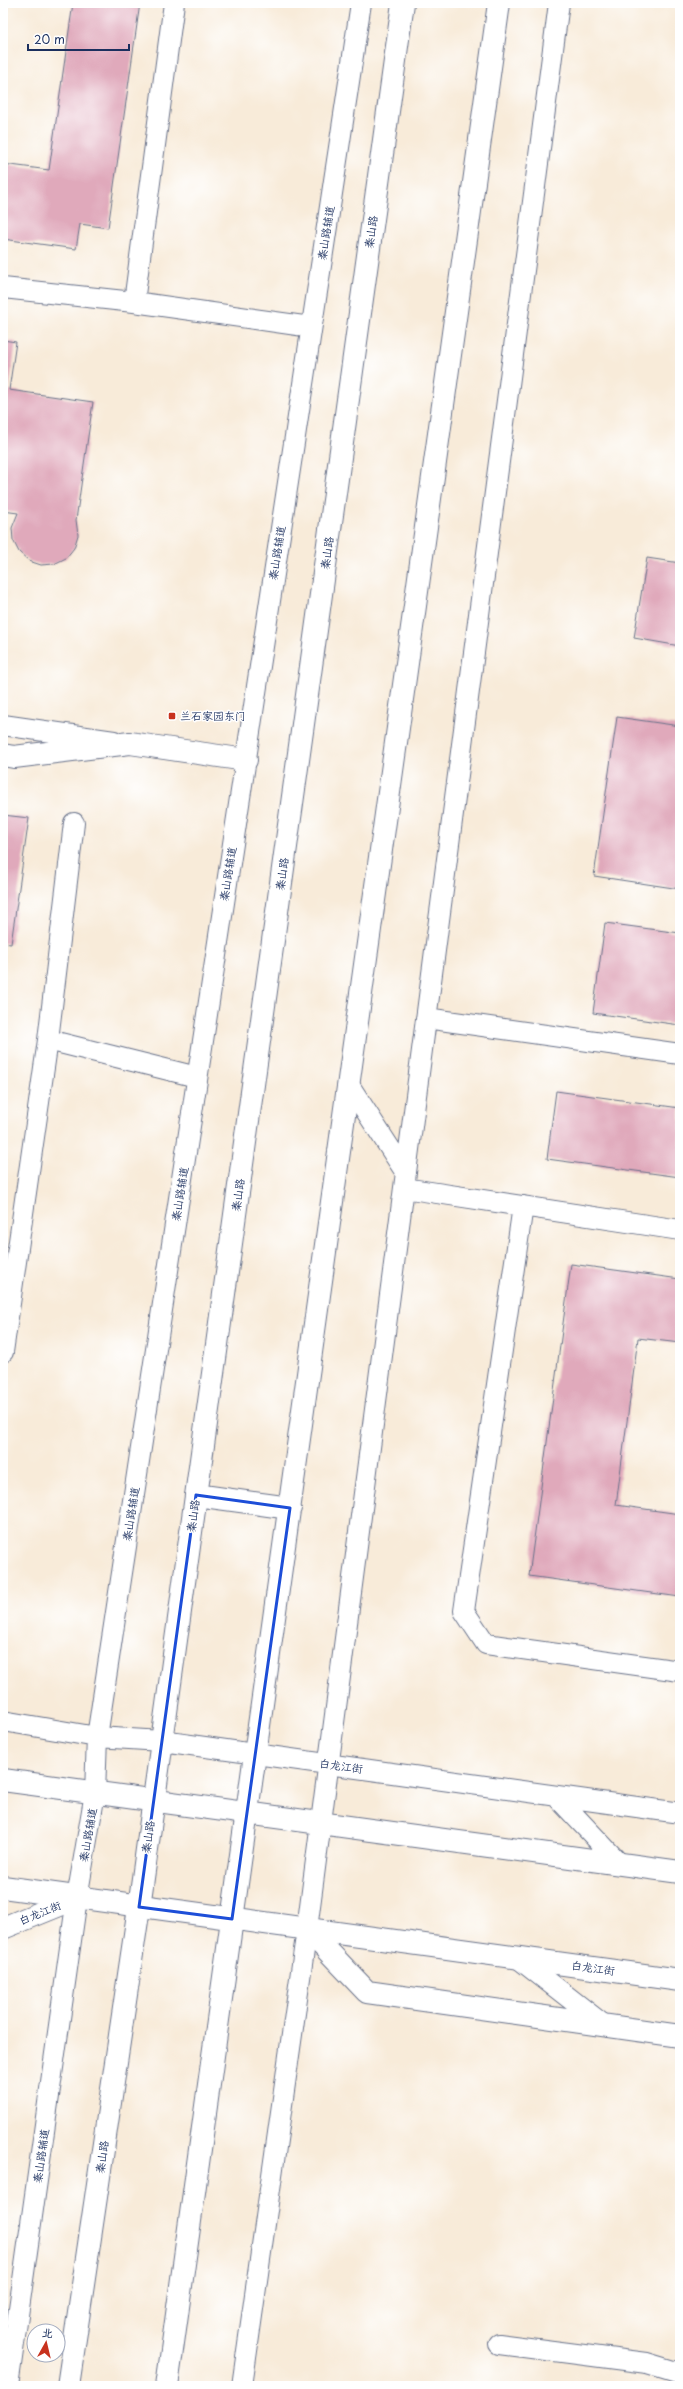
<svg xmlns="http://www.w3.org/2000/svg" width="683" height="2389" font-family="'Playpen Sans','LXGW WenKai TC',sans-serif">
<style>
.building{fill:#e0a9bb}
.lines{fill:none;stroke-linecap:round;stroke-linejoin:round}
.lane-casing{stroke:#687189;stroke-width:22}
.street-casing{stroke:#687189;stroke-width:24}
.secondary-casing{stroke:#687189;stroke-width:24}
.lane{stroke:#fff;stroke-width:20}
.street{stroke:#fff;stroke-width:22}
.secondary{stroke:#fff;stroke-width:22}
.marked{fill:none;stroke:#1d4ed8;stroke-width:3;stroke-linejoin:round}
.poi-dot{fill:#c8321e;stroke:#fff;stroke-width:1.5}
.labels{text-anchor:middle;stroke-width:3;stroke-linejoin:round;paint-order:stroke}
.street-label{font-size:11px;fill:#1b2f5e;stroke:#fff}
.poi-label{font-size:11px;fill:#1b2f5e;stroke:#fff;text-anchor:start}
</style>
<rect width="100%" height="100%" fill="#fff"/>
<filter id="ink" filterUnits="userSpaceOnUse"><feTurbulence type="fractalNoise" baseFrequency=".025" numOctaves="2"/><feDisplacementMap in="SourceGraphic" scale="8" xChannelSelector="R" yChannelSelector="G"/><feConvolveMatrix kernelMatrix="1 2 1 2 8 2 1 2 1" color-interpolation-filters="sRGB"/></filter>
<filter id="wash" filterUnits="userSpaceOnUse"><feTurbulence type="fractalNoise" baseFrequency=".012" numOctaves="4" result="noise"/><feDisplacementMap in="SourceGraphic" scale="16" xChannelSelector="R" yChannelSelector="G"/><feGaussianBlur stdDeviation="0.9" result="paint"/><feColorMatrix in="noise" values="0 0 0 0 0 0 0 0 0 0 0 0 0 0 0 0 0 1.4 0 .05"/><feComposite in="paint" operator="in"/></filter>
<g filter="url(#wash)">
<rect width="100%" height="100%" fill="#f8ebd9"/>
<g id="blocks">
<path class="building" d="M73,3H140L108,228L80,224L76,249L3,239V164L49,170Z
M3,340L16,342L9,390L93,402L76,520L78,535L74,548L66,558L54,564L41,565L29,561L19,552L13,540L12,528L18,513L3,511Z
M647,558L680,563V646L634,638Z
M617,717L680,726V889L594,876Z
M3,815L29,818L11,944L3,943Z
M605,923L680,933V1025L593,1013Z
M556,1091L680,1108V1177L547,1159Z
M571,1264L680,1279V1343L638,1338L616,1505L680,1514V1597L529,1576Z"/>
</g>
</g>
<g filter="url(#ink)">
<use href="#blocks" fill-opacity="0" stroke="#687189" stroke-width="1"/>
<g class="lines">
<g class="lane-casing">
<path id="lane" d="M3,288L134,302L311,327
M134,302L174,3
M3,725L114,741
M426,1018L680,1054
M48,1040L197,1077
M349,1085L406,1173
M404,1188L680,1230
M523,1206L464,1611L486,1644L680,1671
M3,1352L48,1040L74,823
M3,1721L97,1737L162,1741L680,1813
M556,1796L620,1864
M518,1958L605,2026
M499,2344L647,2363L680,2373
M8,2386L77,1898L95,1793L97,1737L361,3
M242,2386L307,1929L559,3"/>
</g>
<g class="street-casing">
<path id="street" d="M3,755L14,757L130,743L246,760
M3,1928L77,1898
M307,1929L367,1992L680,2036"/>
</g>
<g class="secondary-casing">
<path id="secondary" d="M196,1495L290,1508
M3,1780L680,1872
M3,1887L680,1980
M68,2386L139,1907L403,3
M167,2386L499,3"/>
</g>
<use href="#lane" class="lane"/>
<use href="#street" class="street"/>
<use href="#secondary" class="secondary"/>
</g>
</g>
<path class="marked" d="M196,1495L290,1508L232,1919L139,1907Z"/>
<rect class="poi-dot" x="168" y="712" width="8" height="8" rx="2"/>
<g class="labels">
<g class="street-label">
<text transform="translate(371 232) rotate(-82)" y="4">秦山路</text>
<text transform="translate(326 233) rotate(-81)" y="4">秦山路辅道</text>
<text transform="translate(277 553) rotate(-81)" y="4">秦山路辅道</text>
<text transform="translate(327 553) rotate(-82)" y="4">秦山路</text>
<text transform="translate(228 874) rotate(-81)" y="4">秦山路辅道</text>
<text transform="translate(282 874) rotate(-82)" y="4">秦山路</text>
<text transform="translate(180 1194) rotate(-81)" y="4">秦山路辅道</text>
<text transform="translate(238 1195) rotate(-82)" y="4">秦山路</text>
<text transform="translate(131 1514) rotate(-81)" y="4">秦山路辅道</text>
<text transform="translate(193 1516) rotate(-82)" y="4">秦山路</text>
<text transform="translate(341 1766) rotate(8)" y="4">白龙江街</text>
<text transform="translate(88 1835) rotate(-80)" y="4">秦山路辅道</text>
<text transform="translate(148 1837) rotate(-82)" y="4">秦山路</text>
<text transform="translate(40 1913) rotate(-22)" y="4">白龙江街</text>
<text transform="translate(593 1968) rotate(8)" y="4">白龙江街</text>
<text transform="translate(41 2156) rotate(-82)" y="4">秦山路辅道</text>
<text transform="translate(102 2157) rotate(-82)" y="4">秦山路</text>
</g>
<g class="poi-label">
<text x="180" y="720">兰石家园东门</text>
</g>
</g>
<rect width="683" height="2389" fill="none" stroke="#fff" stroke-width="16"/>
<g transform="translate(46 2343) rotate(8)"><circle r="19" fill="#ffffff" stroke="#a4acbf"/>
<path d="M0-3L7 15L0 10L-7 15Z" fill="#c8321e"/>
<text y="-6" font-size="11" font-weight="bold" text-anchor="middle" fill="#1b2f5e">北</text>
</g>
<path d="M28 44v6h101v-6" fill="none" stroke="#1b2f5e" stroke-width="2"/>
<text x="34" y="44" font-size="12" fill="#1b2f5e" stroke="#ffffff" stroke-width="3" paint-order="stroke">20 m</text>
</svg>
